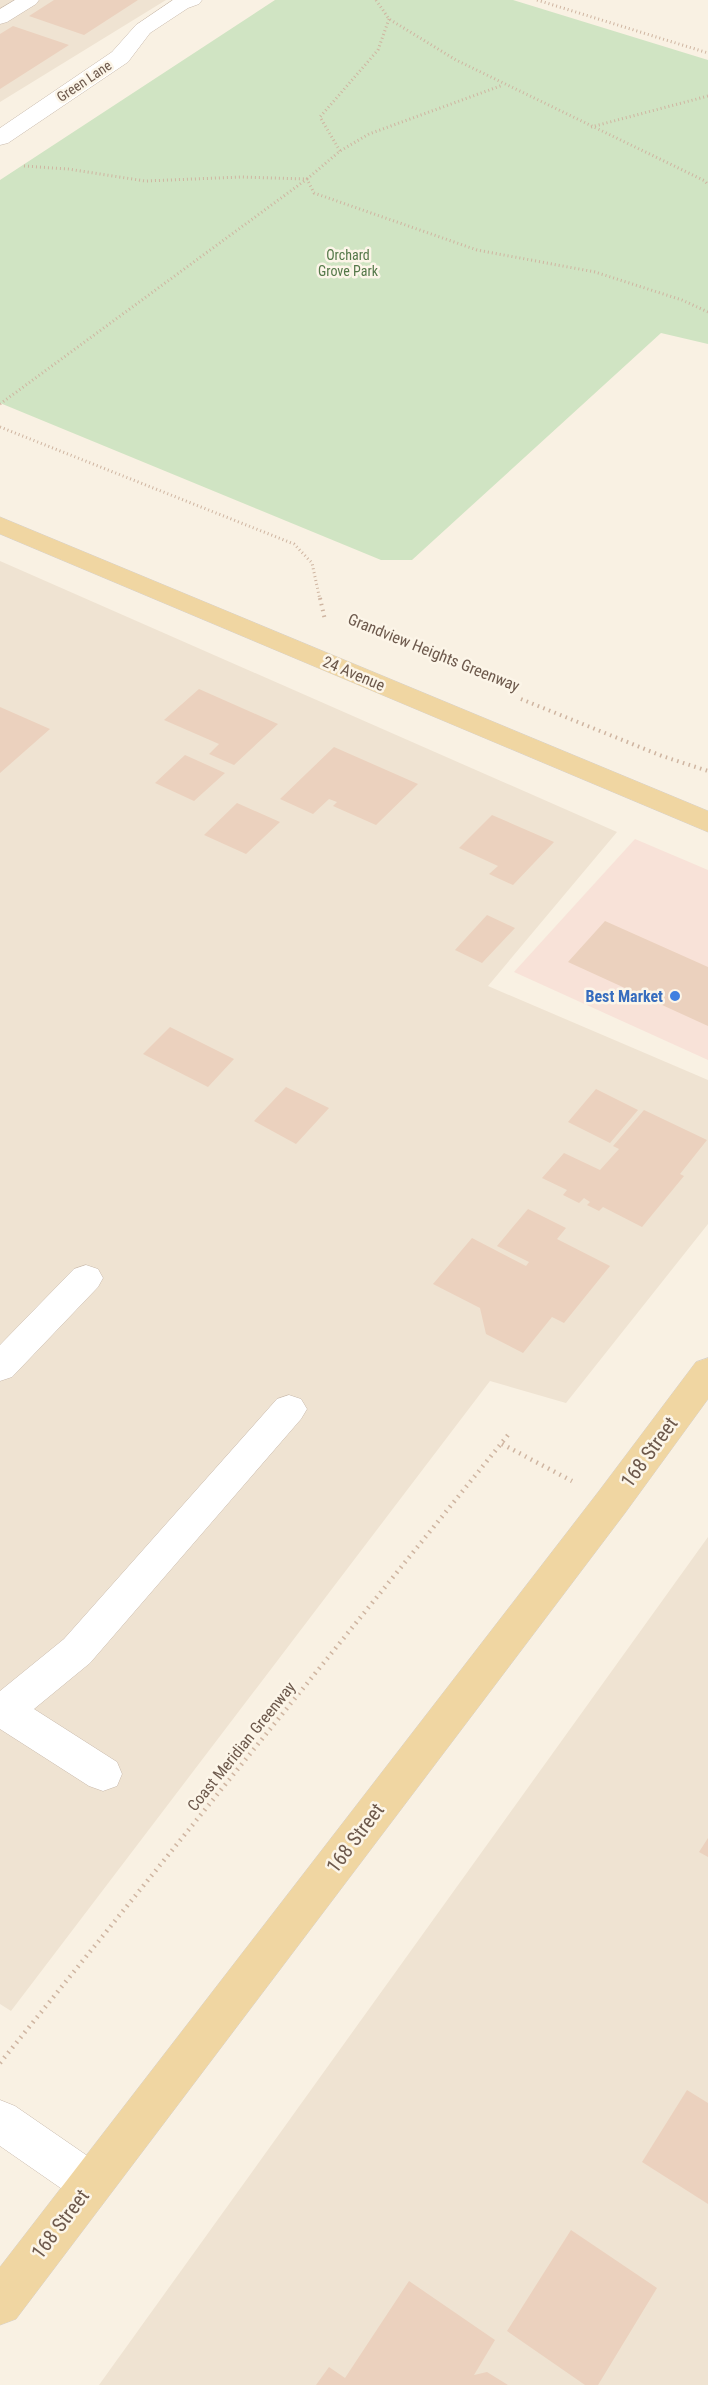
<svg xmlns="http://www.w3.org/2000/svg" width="708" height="2385" font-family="'Roboto Condensed',sans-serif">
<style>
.residential{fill:#efe3d2}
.commercial{fill:#f8e2d8}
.green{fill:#d0e4c3}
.building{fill:#ebd1be}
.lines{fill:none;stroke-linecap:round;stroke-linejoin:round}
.minor-casing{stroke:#c8b9ab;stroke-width:1}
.major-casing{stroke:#d6d1cd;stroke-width:1}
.path-far2{stroke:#cfb5a1;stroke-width:3;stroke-dasharray:1 3;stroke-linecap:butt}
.path-far1{stroke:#cfb5a1;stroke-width:4;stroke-dasharray:1.5 4.5;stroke-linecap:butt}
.path{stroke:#cfb5a1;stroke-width:4.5;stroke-dasharray:1.5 5;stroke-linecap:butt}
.minor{fill:#fff;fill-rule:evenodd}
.major{fill:#f0d6a2;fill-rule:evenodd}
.shop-dot{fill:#3f7fe0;stroke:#fcf5e8;stroke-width:2}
.labels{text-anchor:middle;stroke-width:5;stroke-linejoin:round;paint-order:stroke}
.far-street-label{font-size:14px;fill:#6d594c;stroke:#fcf5e8}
.far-park-label{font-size:14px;fill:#547849;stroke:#fcf5e8}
.street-label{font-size:16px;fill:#6d594c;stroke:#fcf5e8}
.shop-label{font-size:16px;font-weight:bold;fill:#366cbe;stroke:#fcf5e8;text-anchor:end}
.near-street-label{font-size:20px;fill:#6d594c;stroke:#fcf5e8}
</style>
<rect width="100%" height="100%" fill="#f9f1e3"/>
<path class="residential" d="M0,0H166L0,102Z
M0,561L617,832L488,986L708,1080V1224L566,1403L490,1381L11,2011L0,2004Z
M708,1537V2385H99Z"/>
<path class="commercial" d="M635,839L708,870V1060L514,972Z"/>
<path class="green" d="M275,0H513L708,60V344L661,333L412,560H381L0,403V180Z"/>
<path class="building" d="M54,0H138L84,35L29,16Z
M13,26L69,45L0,89V34Z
M199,689L278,724L234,765L209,754L219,744L164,720Z
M0,707L50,729L0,773Z
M334,747L418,784L376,825L333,806L337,802L329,799L313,814L280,799Z
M185,755L225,773L194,801L155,783Z
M237,803L280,822L246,854L204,835Z
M492,815L554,842L513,885L489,874L498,866L459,848Z
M487,915L515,928L482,963L455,950Z
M605,921L708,967V1026L568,962Z
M170,1027L234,1059L208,1087L143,1054Z
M286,1087L329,1108L296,1144L254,1121Z
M596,1089L638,1110L610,1143L568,1122Z
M644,1110L707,1140L680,1174L684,1176L642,1227L603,1207L599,1211L587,1205L590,1202L584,1198L579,1203L563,1195L567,1190L542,1178L564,1153L600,1170L619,1149L613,1146Z
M528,1209L566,1228L557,1239L610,1266L564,1323L552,1317L523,1353L486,1334L480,1308L433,1284L472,1238L526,1266L529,1262L497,1246Z
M708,1838V1857L699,1852Z
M687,2090L708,2103V2204L642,2162Z
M571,2230L657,2288L598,2385H585L507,2331Z
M409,2281L495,2340L474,2375L487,2372L508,2385H316L329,2367L345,2378Z"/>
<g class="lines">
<g class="minor-casing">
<path id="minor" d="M15,0H39L36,4L7,22L0,24V9Z
M173,0H202L199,4L188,8L150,33L128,62L8,143L0,145V128L112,52L136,25Z
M86,1265L98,1269L103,1278L98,1287L12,1377L0,1381V1345L74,1269Z
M289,1395L301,1399L307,1409L301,1419L90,1663L34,1709L117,1762L122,1774L117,1786L103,1791L89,1786L0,1729V1691L64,1639L277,1399Z
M0,2100L15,2106L105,2168L112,2183L105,2198L90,2204L75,2198L0,2146Z"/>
</g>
<g class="major-casing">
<path id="major" d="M0,517L708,811V832L0,534Z
M708,1358V1399L625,1513L16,2319L0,2325V2267L599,1491L696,1362Z"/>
</g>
<path class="path-far2" d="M376,0L389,19L456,60L705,181L708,185
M537,0L708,53
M591,127L708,96
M340,151L320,117L378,50L389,19
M24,166L68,169L145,181L242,177L307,179L340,151L369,134L503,85
M0,404L307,179L314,193L477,250L595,272L682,300L708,312
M0,427L294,544L312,563L320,600"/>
<path class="path-far1" d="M320,598L325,620
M521,699L662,756L708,771"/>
<path class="path" d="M502,1444L572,1481
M0,2063L508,1435"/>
<use href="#minor" class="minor"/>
<use href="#major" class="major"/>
</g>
<circle class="shop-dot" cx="675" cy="996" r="6"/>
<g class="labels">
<g class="far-street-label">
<text transform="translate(84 81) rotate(-34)" y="5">Green Lane</text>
</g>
<g class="far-park-label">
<text x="348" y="260">Orchard<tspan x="348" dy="16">Grove Park</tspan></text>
</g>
<g class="street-label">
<text transform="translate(434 652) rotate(22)" y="6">Grandview Heights Greenway</text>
<text transform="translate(354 673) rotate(23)" y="6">24 Avenue</text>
<text transform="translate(241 1746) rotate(-51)" y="6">Coast Meridian Greenway</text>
</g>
<g class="shop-label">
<text x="663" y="1002">Best Market</text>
</g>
<g class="near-street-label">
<text transform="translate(649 1452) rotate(-54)" y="7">168 Street</text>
<text transform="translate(355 1838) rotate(-53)" y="7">168 Street</text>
<text transform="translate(60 2224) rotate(-53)" y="7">168 Street</text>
</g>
</g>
</svg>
